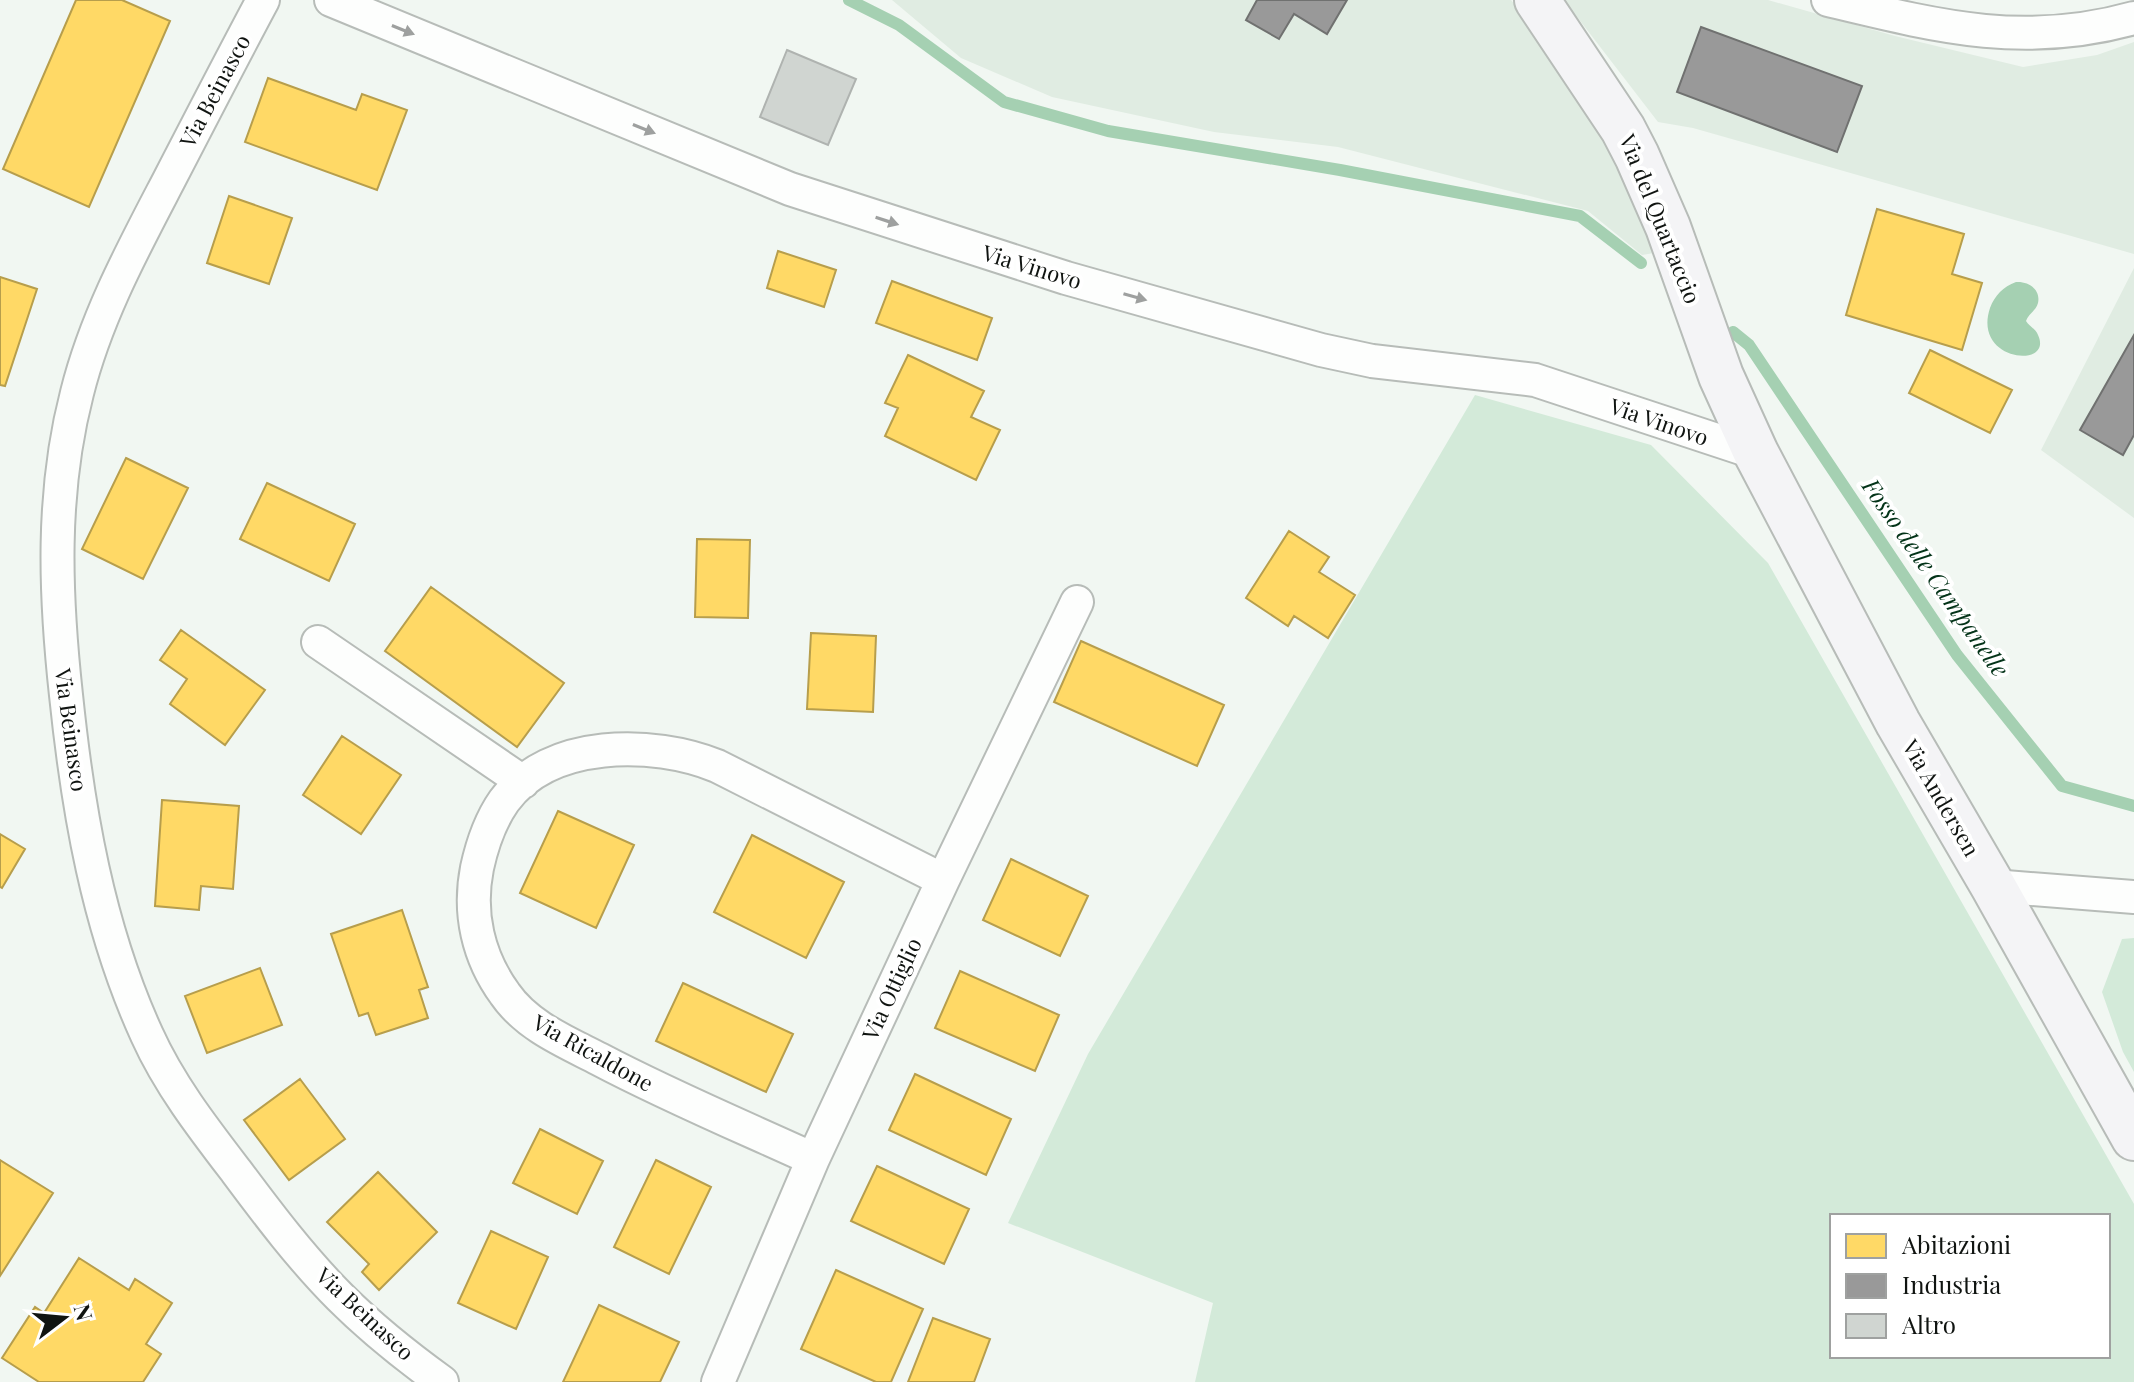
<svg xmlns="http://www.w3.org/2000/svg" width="2134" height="1382" font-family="'Playfair Display',serif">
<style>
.built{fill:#e0ece2}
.green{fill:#d3ead9;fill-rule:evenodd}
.water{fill:#a5d0b2}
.homes{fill:#ffd966;stroke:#b79e4c;stroke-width:2}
.industry{fill:#999;stroke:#707170;stroke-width:2}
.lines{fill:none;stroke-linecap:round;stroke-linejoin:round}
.stream{stroke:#a5d0b2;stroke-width:12}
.building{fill:#d0d5d1;stroke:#afb3b0;stroke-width:2}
.street-casing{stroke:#b7bcb8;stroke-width:36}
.secondary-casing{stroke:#b7bcb8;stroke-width:48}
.street{stroke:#fdfefd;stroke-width:32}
.secondary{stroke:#f4f4f6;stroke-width:44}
.oneway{fill:#9ea09f}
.labels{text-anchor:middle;stroke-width:8;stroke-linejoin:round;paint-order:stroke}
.street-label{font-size:22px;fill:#101411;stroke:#fff}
.water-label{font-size:24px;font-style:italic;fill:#033318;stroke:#fff}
</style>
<rect width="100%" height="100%" fill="#f1f7f2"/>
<path class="built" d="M892,0H1511L1554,54L1608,138L1660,252L1642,255L1588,211L1338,147L1214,132L1052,97L961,58Z
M1564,0H1768L1895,36L2023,67L2097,55L2134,42V254L1693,128L1658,122Z
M2134,268V518L2041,450Z"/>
<path class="green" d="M1475,395L1651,445L1768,563L2134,1204V1382H1195L1213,1303L1008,1223L1088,1054ZM1832,1216H2108V1356H1832Z
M2134,938V1072L2123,1052L2102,992L2122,939Z"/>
<path class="water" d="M2016,282C2028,281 2041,289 2038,303C2036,311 2028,314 2026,321C2029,326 2036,329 2038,335C2054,369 1972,362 1990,308C1995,295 2003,287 2016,282Z"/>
<path class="homes" d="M76,0H122L170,21L89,207L3,169Z
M268,78L356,110L362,94L407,110L377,190L245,142Z
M229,196L292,218L269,284L207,263Z
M1877,209L1964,234L1952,274L1982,283L1962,350L1846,315Z
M778,251L836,270L824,307L767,288Z
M0,277L37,289L5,386L0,385Z
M892,281L992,318L977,360L876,323Z
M1930,350L2012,390L1990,433L1909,393Z
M908,355L984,391L971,417L1000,430L976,480L885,436L898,408L885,403Z
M126,458L188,488L143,579L82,549Z
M267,483L355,524L329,581L240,539Z
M1289,531L1329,557L1319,572L1355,595L1328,638L1294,616L1288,626L1246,598Z
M697,539L750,540L748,618L695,617Z
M431,587L564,683L517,747L385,651Z
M181,630L265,690L225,745L170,704L187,679L160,660Z
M811,633L876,636L873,712L807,709Z
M1081,641L1224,705L1197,766L1054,702Z
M342,736L401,775L361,834L303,795Z
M162,800L239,806L233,889L201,886L199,910L155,906Z
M558,811L634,845L596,928L520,893Z
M0,834L25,849L2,888L0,887Z
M752,835L844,882L806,958L714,912Z
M1011,859L1088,896L1060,956L983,920Z
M402,910L428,987L419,990L428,1018L376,1035L368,1013L359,1016L331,934Z
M260,968L282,1025L207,1053L185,996Z
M960,971L1059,1015L1035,1071L935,1028Z
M683,983L793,1034L766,1092L656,1041Z
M915,1074L1011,1119L986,1175L889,1130Z
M300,1079L345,1139L289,1180L244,1120Z
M540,1129L603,1161L577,1214L513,1183Z
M0,1160L53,1193L0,1276Z
M656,1160L711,1187L669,1274L614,1247Z
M877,1166L969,1209L944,1264L851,1221Z
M378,1172L437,1232L379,1290L362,1272L369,1264L327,1222Z
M491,1231L548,1257L516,1329L458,1303Z
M79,1258L129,1290L135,1279L172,1303L146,1344L161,1354L143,1382H39L2,1358L35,1307L44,1313Z
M836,1270L923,1309L891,1382H876L801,1349Z
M599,1305L679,1342L660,1382H563Z
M933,1318L990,1339L974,1382H908Z"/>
<path class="industry" d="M1257,0H1347L1327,34L1294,14L1279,39L1246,20Z
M1701,27L1862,86L1837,152L1677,92Z
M2134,335V435L2123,455L2080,430Z"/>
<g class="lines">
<path class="stream" d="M849,0L899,25L1004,102L1108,131L1340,170L1580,216L1641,263
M1733,332L1749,345L1957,655L2062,786L2134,806"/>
</g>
<path class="building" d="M787,50L856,79L828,145L760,117Z"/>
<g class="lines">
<g class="street-casing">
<path id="street" d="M263,0C231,60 200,120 169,180C133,249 96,317 77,393C51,493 55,594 66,695C78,811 98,928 147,1035C169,1084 203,1128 236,1171C268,1214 302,1259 340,1297C371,1328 406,1356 442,1382
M331,0L790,189L1066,278L1321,350L1372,361L1535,380L1756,453
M1828,0C1936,26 2024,49 2134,18
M318,642L523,782
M1993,886L2134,897
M813,1159C741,1126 669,1096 599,1059C566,1042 527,1026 505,994C478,957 468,913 477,868C482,845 490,821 504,801C549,739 653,740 717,766L943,880
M718,1382L813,1159L943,880L1077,602"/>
</g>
<g class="secondary-casing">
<path id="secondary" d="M1537,0L1623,129L1637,156L1668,227L1721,376L1756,453L1898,723L1993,886L2134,1138"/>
</g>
<use href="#street" class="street"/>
<use href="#secondary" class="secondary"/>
</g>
<defs><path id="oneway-solid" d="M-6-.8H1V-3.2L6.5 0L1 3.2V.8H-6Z" transform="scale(2)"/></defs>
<g class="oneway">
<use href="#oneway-solid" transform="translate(403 30) rotate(22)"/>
<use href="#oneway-solid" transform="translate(644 129) rotate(22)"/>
<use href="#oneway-solid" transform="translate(887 221) rotate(18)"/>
<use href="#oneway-solid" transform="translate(1135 297) rotate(16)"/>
</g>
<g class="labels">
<g class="street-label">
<text transform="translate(215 91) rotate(-62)" y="8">Via Beinasco</text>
<text transform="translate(1660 219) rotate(68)" y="8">Via del Quartaccio</text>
<text transform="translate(1032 267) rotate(17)" y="8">Via Vinovo</text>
<text transform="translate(1659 422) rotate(19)" y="8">Via Vinovo</text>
<text transform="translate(71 730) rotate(82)" y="8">Via Beinasco</text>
<text transform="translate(1941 798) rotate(60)" y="8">Via Andersen</text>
<text transform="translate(892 989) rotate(-65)" y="8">Via Ottiglio</text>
<text transform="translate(593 1053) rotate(29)" y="8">Via Ricaldone</text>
<text transform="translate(365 1314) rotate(43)" y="8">Via Beinasco</text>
</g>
<g class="water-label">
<text transform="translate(1935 578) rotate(55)" y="8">Fosso delle Campanelle</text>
</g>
</g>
<rect x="1830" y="1214" width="280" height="144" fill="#ffffff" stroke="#9fa1a0" stroke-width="2"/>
<rect x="1846" y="1234" width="40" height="24" fill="#ffd966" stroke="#9fa1a0" stroke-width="2"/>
<text x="1902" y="1254" font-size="24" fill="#101411">Abitazioni</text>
<rect x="1846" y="1274" width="40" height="24" fill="#999999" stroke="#9fa1a0" stroke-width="2"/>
<text x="1902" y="1294" font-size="24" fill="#101411">Industria</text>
<rect x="1846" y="1314" width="40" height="24" fill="#d0d5d1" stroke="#9fa1a0" stroke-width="2"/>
<text x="1902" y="1334" font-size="24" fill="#101411">Altro</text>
<g transform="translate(64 1318) rotate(74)" stroke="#ffffff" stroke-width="6" paint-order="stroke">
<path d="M0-6L14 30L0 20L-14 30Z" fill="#101411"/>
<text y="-12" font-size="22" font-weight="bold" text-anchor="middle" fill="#101411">N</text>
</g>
</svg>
